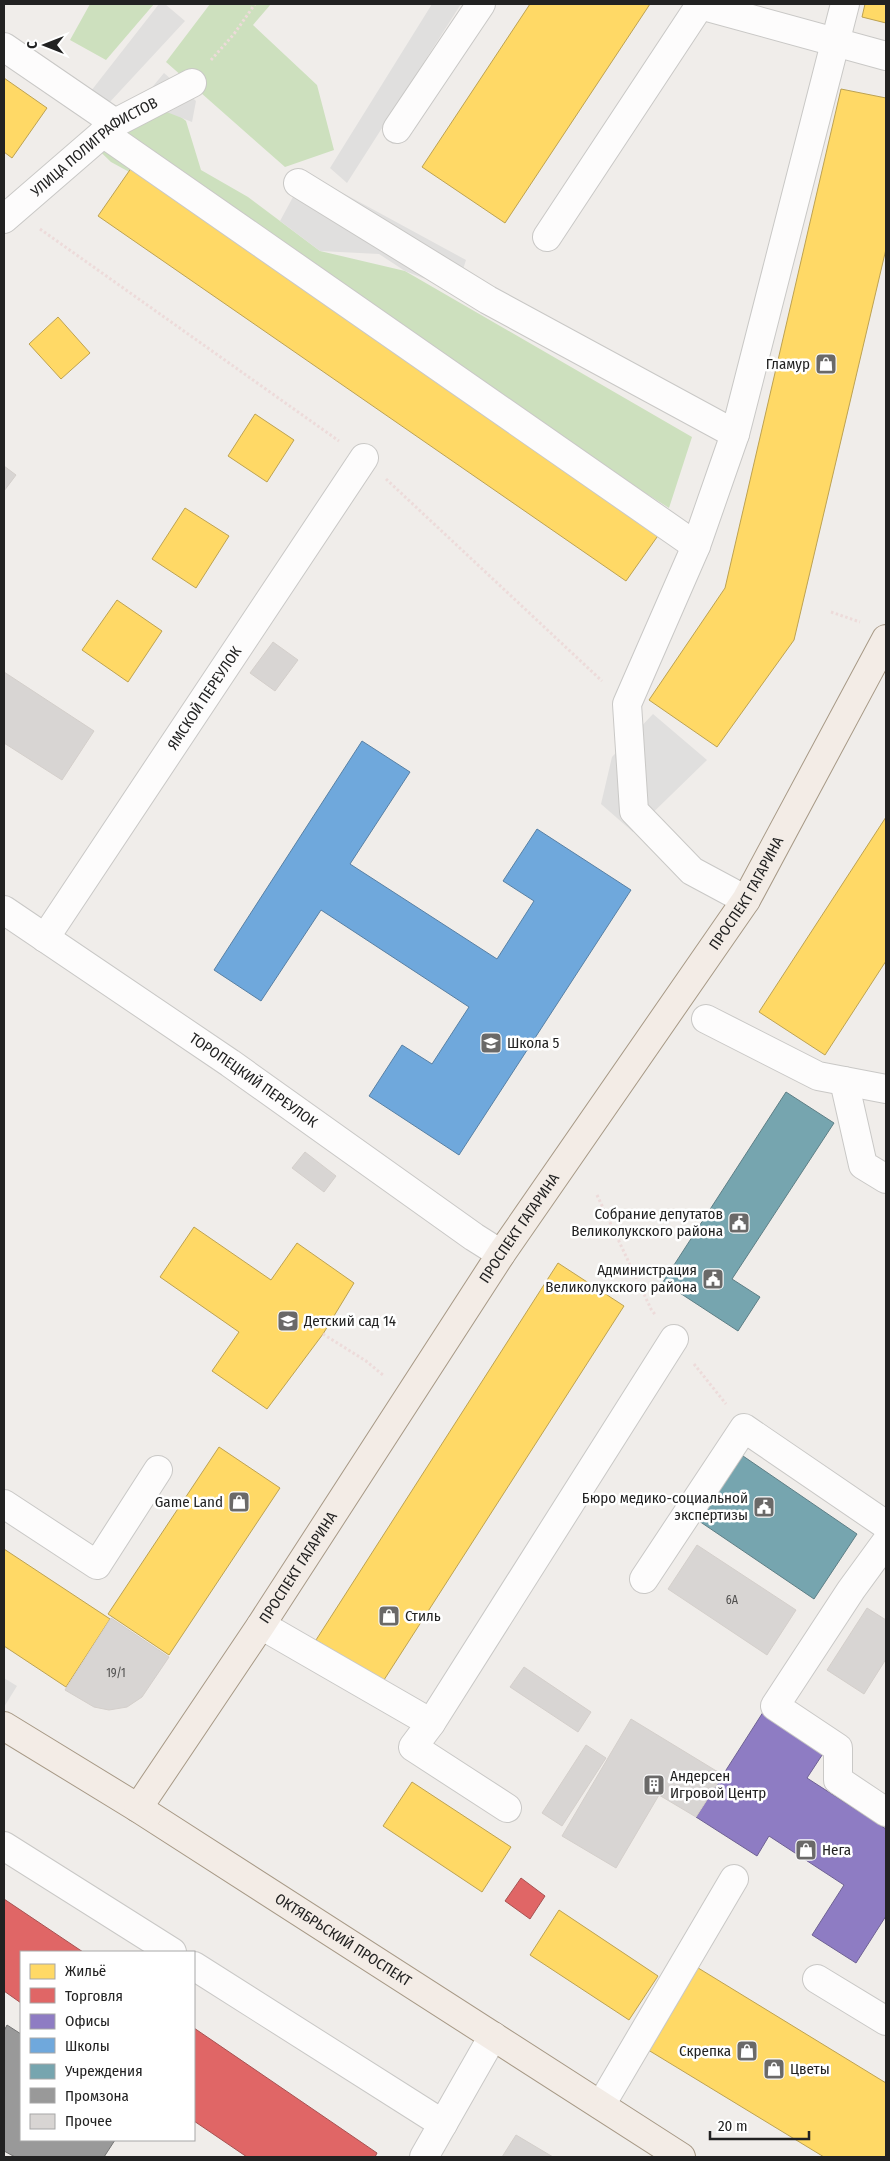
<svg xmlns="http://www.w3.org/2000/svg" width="890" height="2161" font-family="'Fira Sans Condensed',sans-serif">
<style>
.forest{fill:#cde0be}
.parking{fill:#e0dfde}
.homes{fill:#ffd966;stroke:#bda252}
.shops{fill:#e06666;stroke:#a75252}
.offices{fill:#8e7cc3;stroke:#6e6193}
.schools{fill:#6fa8dc;stroke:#5880a4}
.public{fill:#76a5af;stroke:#5d7e85}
.industry{fill:#999;stroke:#757575}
.building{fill:#d8d5d3;stroke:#d4cfcb}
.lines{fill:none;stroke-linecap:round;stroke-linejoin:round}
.minor-casing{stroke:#c9c8c6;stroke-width:30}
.major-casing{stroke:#a79986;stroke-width:30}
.path{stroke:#eddbda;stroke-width:3;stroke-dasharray:2.5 2.5;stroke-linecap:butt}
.minor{stroke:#fdfcfc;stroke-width:28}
.major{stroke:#f3ece6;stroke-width:28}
.labels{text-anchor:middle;stroke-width:5;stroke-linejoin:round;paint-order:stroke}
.number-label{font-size:12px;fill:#504f4e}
.street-label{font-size:15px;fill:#222;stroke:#fff}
.poi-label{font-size:15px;fill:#222;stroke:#fff;text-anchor:end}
</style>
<rect width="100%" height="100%" fill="#f0edea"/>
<path class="forest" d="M90,4H154L106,60L70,40Z
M210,4H271L253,25L317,85L334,150L285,167L166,62Z
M151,93L186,121L201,170L248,197L320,251L405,271L692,437L669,508L206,214L111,162L85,137Z"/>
<path class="parking" d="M159,4H165L185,21L108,104L91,91Z
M432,4H461L347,183L330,168Z
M164,73L196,101L192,122L149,105L144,97Z
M306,173L466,260L456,291L405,271L379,254L320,251L280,221Z
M653,714L707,760L633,832L601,804L612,757Z
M4,1678L17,1686L4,1707Z"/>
<path class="homes" d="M530,4H650L505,223L422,167Z
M865,4H886V23L862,17Z
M4,78L47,108L12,158L4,152Z
M841,89L886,98V249L794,640L717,747L649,700L725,588Z
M134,164L662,530L626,581L98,216Z
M58,317L90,353L61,379L29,344Z
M255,414L294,440L267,482L228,456Z
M185,508L229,536L196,588L152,559Z
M117,600L162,631L128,682L82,650Z
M886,817V961L825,1055L759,1012Z
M194,1227L271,1280L297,1243L354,1283L323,1334L267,1409L212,1371L239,1332L160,1277Z
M558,1263L624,1306L382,1683L316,1640Z
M219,1447L280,1488L169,1655L108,1614Z
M4,1549L110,1619L66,1687L4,1646Z
M412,1782L511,1847L482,1892L383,1826Z
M559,1910L658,1976L629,2020L530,1955Z
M690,1963L886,2083V2157H824L640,2045Z"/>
<path class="shops" d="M521,1878L545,1896L530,1919L505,1901Z
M4,1899L83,1952H21V2003L4,1991Z
M194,2028L377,2153L375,2157H247L194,2121Z"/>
<path class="offices" d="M767,1706L828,1746L807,1778L886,1829V1916L856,1963L812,1935L844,1885L769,1836L757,1856L696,1817Z"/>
<path class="schools" d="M362,741L410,772L350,864L497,959L534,901L503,881L537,829L631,890L459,1155L369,1096L402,1045L432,1064L469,1007L321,910L261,1001L214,970Z"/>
<path class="public" d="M786,1092L834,1123L732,1279L760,1297L738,1331L663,1282Z
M743,1456L857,1534L814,1599L699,1521Z"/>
<path class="industry" d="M7,2025L21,2034V2140H115L104,2157H15L4,2151V2031Z"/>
<path class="building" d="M4,466L16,475L4,491Z
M273,642L298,660L275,691L250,673Z
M4,672L94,731L62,780L4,743Z
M305,1152L336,1176L324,1192L292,1168Z
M697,1545L796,1610L767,1655L668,1589Z
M867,1608L886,1620V1659L864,1694L827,1670Z
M111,1618L169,1657L142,1697L127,1707L109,1710L94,1707L65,1690Z
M524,1667L591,1712L578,1732L510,1687Z
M631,1719L723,1775L696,1817L659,1795L616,1868L562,1836Z
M586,1745L606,1758L562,1826L542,1813Z
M516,2135L553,2157H502Z"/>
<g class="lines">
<g class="minor-casing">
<g id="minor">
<path d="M4,47L115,123"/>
<path d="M397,129L481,4"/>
<path d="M103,133L696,546"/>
<path d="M298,183L488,300L735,434"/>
<path id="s1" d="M4,219L115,123L192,83"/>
<path d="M547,237L700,5L886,56"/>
<path d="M746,900L692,871L634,811L627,704L696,546L735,434L845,4"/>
<path id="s2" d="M4,910L230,1063L474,1237L501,1254"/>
<path id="s3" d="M45,938L364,458"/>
<path d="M706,1019L818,1076L886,1089"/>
<path d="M844,1081L863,1165L886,1179"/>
<path d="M4,1504L97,1565L158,1470"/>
<path d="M886,1542L851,1590L775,1706L838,1748V1780L886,1812"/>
<path d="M644,1579L744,1428L886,1525"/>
<path d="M261,1625L431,1723L413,1747L507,1808"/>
<path d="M431,1723L674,1339"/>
<path d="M4,1846L172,1952"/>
<path d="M194,1966L443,2124"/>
<path d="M817,1979L886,2021"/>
<path d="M601,2105L734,1879"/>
<path d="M424,2157L493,2036"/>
</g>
</g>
<g class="major-casing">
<g id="major">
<path id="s4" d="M4,1726L138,1808L681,2157"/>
<path id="s5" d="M138,1808L261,1625L501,1254L746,900L886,639"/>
</g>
</g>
<path class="path" d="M211,60L234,34L255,4
M40,229L339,441
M386,479L602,681
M831,612L860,622
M597,1195L651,1309L656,1316
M323,1334L366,1361L383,1375
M694,1364L726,1404"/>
<use href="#minor" class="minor"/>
<use href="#major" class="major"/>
</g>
<defs>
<g id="shop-square" transform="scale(1.125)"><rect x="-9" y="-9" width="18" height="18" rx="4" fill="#6a6968" stroke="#fff"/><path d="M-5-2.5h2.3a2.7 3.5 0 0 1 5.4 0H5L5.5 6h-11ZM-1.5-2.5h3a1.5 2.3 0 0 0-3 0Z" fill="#fff"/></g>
<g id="school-square" transform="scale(1.125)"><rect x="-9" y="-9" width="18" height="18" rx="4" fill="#6a6968" stroke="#fff"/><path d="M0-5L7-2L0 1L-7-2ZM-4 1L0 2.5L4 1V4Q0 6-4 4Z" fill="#fff"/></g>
<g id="civic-square" transform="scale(1.125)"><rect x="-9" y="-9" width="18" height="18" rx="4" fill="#6a6968" stroke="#fff"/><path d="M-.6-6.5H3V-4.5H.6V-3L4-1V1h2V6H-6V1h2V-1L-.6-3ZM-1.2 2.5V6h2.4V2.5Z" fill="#fff"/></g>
<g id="building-square" transform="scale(1.125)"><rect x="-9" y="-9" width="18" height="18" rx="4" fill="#6a6968" stroke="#fff"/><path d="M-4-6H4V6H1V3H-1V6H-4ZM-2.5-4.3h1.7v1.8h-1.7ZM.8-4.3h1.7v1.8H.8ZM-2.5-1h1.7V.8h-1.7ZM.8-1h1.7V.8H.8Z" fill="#fff"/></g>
</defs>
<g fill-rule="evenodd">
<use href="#shop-square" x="826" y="364"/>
<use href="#school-square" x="491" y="1043"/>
<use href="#civic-square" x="739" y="1223"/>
<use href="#civic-square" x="713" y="1279"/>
<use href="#school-square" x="288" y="1321"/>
<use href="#shop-square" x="239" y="1502"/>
<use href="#civic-square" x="764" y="1507"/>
<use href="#shop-square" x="389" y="1616"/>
<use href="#building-square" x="654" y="1785"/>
<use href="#shop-square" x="806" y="1850"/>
<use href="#shop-square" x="747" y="2051"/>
<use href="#shop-square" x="774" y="2069"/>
</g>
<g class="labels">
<g class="number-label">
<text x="732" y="1604">6А</text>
<text x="116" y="1677">19/1</text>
</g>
<g class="street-label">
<text dy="5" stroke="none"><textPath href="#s1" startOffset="116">УЛИЦА ПОЛИГРАФИСТОВ</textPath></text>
<text dy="5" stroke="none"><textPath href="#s3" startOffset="288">ЯМСКОЙ ПЕРЕУЛОК</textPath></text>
<text dy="5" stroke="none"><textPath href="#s5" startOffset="1099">ПРОСПЕКТ ГАГАРИНА</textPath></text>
<text dy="5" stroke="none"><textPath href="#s2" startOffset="302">ТОРОПЕЦКИЙ ПЕРЕУЛОК</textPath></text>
<text dy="5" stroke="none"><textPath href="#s5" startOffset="694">ПРОСПЕКТ ГАГАРИНА</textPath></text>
<text dy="5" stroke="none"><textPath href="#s5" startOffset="289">ПРОСПЕКТ ГАГАРИНА</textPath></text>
<text dy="5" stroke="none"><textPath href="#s4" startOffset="401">ОКТЯБРЬСКИЙ ПРОСПЕКТ</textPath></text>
</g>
<g class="poi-label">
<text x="810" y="369">Гламур</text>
<text x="507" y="1048" text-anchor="start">Школа 5</text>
<text x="723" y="1219">Собрание депутатов<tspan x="723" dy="17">Великолукского района</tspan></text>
<text x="697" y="1275">Администрация<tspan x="697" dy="17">Великолукского района</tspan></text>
<text x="304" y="1326" text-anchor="start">Детский сад 14</text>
<text x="748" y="1503">Бюро медико-социальной<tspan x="748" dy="17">экспертизы</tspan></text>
<text x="223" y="1507">Game Land</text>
<text x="405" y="1621" text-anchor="start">Стиль</text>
<text x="670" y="1781" text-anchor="start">Андерсен<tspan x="670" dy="17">Игровой Центр</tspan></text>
<text x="822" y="1855" text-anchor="start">Нега</text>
<text x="731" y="2056">Скрепка</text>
<text x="790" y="2074" text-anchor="start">Цветы</text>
</g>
</g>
<rect width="890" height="2161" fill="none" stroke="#222222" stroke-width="10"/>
<rect x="20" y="1951" width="175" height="190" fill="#ffffff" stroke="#a7a7a7"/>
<rect x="30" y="1964" width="25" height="15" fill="#ffd966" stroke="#a7a7a7"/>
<text x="65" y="1976" font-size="15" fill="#222222">Жильё</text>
<rect x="30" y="1988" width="25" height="15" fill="#e06666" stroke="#a7a7a7"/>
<text x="65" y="2001" font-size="15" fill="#222222">Торговля</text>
<rect x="30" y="2014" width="25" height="15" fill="#8e7cc3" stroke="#a7a7a7"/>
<text x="65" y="2026" font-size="15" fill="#222222">Офисы</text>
<rect x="30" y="2038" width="25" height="15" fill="#6fa8dc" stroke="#a7a7a7"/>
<text x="65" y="2051" font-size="15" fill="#222222">Школы</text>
<rect x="30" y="2064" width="25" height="15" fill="#76a5af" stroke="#a7a7a7"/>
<text x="65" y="2076" font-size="15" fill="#222222">Учреждения</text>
<rect x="30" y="2088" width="25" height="15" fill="#999999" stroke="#a7a7a7"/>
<text x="65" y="2101" font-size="15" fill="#222222">Промзона</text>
<rect x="30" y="2114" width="25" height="15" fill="#d8d5d3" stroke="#a7a7a7"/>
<text x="65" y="2126" font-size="15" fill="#222222">Прочее</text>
<g transform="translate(45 45) rotate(270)" stroke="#ffffff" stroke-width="4" paint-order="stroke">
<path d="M0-4L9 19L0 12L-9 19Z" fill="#222222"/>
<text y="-8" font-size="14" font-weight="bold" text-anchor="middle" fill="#222222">С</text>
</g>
<path d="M710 2131v8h99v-8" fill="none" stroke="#222222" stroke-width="2.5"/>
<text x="718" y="2131" font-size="15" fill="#222222" stroke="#ffffff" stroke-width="4" paint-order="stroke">20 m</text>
</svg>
